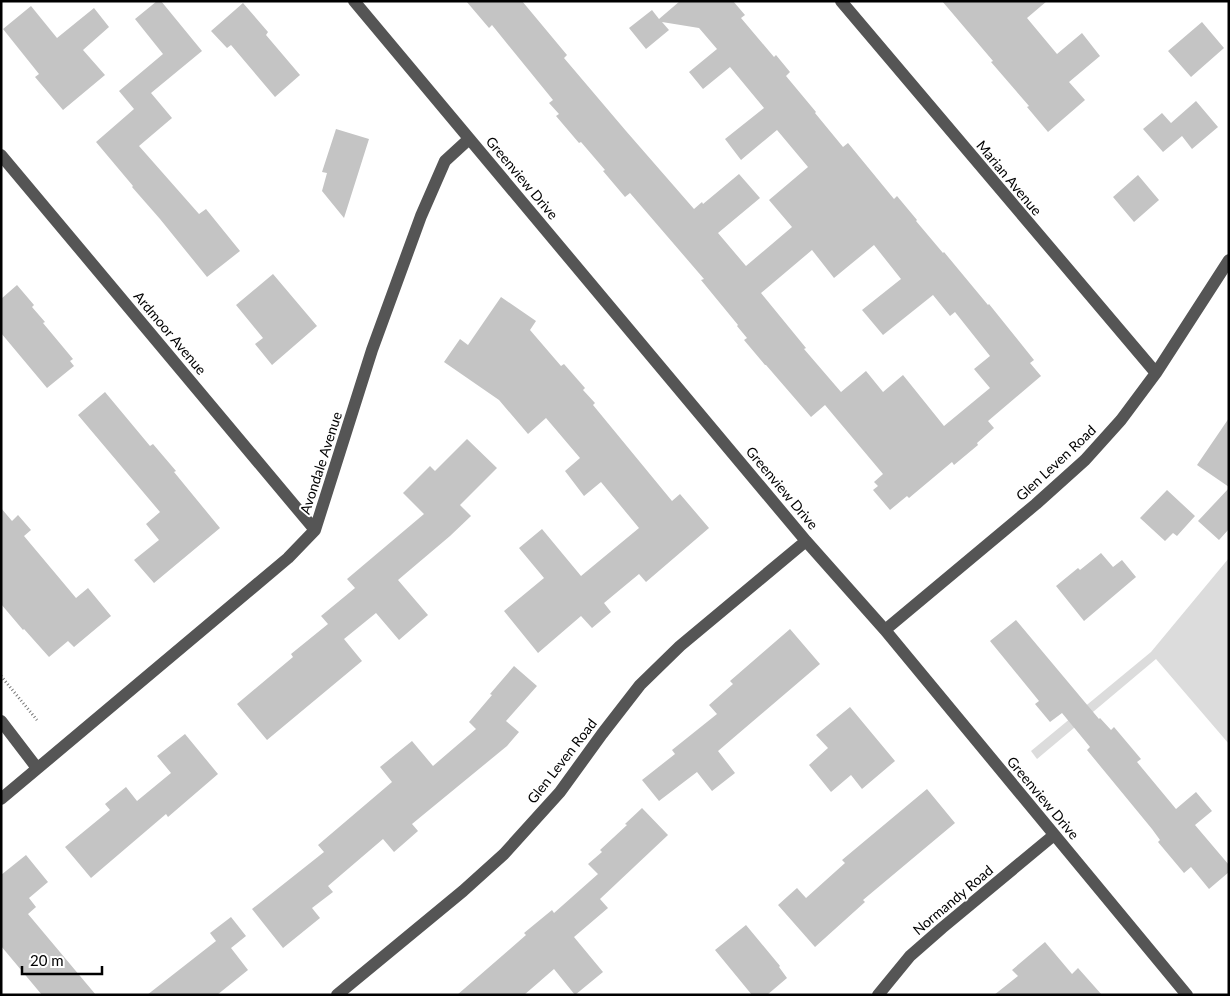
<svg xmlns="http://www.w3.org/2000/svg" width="1230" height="996" font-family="Lato,sans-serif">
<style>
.green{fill:#dcdcdc}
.building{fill:#c4c4c4;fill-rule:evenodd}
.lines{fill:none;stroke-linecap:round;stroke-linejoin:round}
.path{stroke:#777;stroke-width:3;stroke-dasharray:1 2.5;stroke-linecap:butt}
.minor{stroke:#555;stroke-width:12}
.labels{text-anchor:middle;stroke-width:4;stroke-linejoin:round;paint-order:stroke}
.street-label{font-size:14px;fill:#000;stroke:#fff}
</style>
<rect width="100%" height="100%" fill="#fff"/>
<path class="green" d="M1229,558V744L1156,659L1037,759L1031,751L1151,652Z"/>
<path class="building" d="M157,1H161L202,51L151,93L172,118L139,146L199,214L206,209L240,251L207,277L160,219L132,187L133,186L96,142L134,109L119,91L163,54L135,19Z
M466,1H522L567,55L564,58L626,131L694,209L702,202L703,204L739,174L760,198L718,233L746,266L792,227L769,200L808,167L777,130L741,160L725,139L764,108L730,67L703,89L689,72L717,49L699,28L662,22L669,30L646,49L629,28L652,10L659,19L680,1H733L745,15L741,18L774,57L776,55L790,72L786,76L816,112L815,113L843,147L848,143L894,199L897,196L917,220L916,221L943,253L944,252L988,305L989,304L1034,360L1030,363L1041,376L988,421L994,428L977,443L978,445L954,465L952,462L909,498L907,496L890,510L873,490L878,486L874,482L883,474L825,405L811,417L766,365H765L744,340L747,338L737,326L738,325L701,280L704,279L630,193L625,197L603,171L605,170L581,142L579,143L556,116L559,114L549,103L553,100L492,25L489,28ZM874,245L901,279L862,310L883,335L933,295L950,316L955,312L990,356L974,369L990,388L944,426L903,375L883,392L866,371L841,392L804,349L806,348L761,293L812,250L834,278Z
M942,1H1047L1027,18L1057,54L1082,33L1100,56L1069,82L1085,100L1048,132L1027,107L1029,106L991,62L993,61Z
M243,3L268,32L266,35L300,75L275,97L231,45L227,48L211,31Z
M31,6L57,38L94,8L109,27L83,50L105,75L63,110L35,77L39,74L3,29Z
M1202,22L1224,48L1191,77L1168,51Z
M1196,101L1218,127L1192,149L1182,136L1163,152L1143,129L1162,113L1171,123Z
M336,129L369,139L344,218L322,191L327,173L322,172Z
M1138,175L1159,200L1134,222L1113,197Z
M273,274L317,326L272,365L255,344L263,338L236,305Z
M17,285L34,305L32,307L45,322L43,323L73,359L70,361L74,366L47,388L1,333V299Z
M501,297L536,321L530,330L561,366L564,364L585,388L583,390L595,403L593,405L672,501L680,494L709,528L646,582L639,574L604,603L611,612L592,628L581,616L538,653L504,611L544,578L519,548L542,529L581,576L639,528L601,482L584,496L565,471L580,458L546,418L528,434L499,400L444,362L460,339L468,345Z
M105,392L150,446L153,444L176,471L174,472L220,528L154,583L134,560L159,540L146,524L160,512L78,415Z
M1229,418V487L1197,465Z
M467,439L497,468L460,505L471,516L450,536L398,580L428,615L399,640L376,613L344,639L362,661L267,740L237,704L293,657L291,654L328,624L321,616L355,588L347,579L424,514L403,493L430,466L435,471Z
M1229,488V529L1219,540L1198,521Z
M1167,490L1195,516L1177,536L1173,533L1165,541L1140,518Z
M1,508L12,521L18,515L31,530L24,536L76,598L88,588L111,616L74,647L68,641L49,657L24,629L23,630L1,604Z
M1101,553L1113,567L1122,560L1136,577L1084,621L1056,586L1078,568L1080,570Z
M1016,620L1099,719L1100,718L1111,730L1114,727L1141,759L1137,762L1176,809L1196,792L1212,811L1195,825L1229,865V872L1209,889L1191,867L1184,873L1158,842L1160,840L1152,829L1087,750L1090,747L1062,713L1050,722L1035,704L1039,701L990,641Z
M790,629L820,664L718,751L735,773L712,791L697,772L659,801L642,780L675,754L672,750L717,714L709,705L733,684L730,681Z
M514,666L537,686L506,721L519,732L507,746L412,824L418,831L394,852L383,839L328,886L333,892L312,908L320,918L283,948L252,909L324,852L318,845L392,782L380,767L412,741L433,766L476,729L469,722L492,695L490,694Z
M850,707L895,761L862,789L851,775L831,792L809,765L828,748L816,735Z
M185,734L218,774L168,817L166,814L91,878L65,847L110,810L105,804L126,787L137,801L171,773L157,756Z
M927,789L955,823L863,900L865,902L815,947L778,905L797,888L806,898L845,863L842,860Z
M642,808L668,835L600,899L608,908L574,937L603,972L575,995L554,969L524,995H457L526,935L524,933L552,910L554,913L598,874L588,864L602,852L600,850L627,825L625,824Z
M26,855L48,882L29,898L36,907L28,914L96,995H42L1,946V875Z
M231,917L246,936L231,948L248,970L217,995H147L216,941L210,933Z
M746,925L780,966L779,967L787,978L767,995H752L715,950Z
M1045,942L1072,974L1078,968L1102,995H994L1018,976L1012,970Z"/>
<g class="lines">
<path class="path" d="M1,676L37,720"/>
<path class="minor" d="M354,1L806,541L885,630L1187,995
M841,1L1156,373
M1,155L315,530
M885,630L1036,504L1085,460L1121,420L1156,373L1229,260
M1,721L37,768
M1,799L288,558L315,530L372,350L421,216L445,161L469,139
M337,995L463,891L504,854L560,792L602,734L640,685L680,646L806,541
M878,995L910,956L942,928L1054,835"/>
</g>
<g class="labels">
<g class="street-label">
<text transform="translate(522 178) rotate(50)" y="5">Greenview Drive</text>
<text transform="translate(1009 178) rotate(50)" y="5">Marian Avenue</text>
<text transform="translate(170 333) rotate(50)" y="5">Ardmoor Avenue</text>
<text transform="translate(321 463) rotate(-72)" y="5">Avondale Avenue</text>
<text transform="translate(1056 463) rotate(-43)" y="5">Glen Leven Road</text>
<text transform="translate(782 488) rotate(50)" y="5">Greenview Drive</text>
<text transform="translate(562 761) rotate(-52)" y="5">Glen Leven Road</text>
<text transform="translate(1043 798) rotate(50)" y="5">Greenview Drive</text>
<text transform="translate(953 900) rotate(-40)" y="5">Normandy Road</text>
</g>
</g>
<rect width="1230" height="996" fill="none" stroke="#000000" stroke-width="5"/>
<path d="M22 966v8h80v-8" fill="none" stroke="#000000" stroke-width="2.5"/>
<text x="30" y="966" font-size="15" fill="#000000" stroke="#ffffff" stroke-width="4" paint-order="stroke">20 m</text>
</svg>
